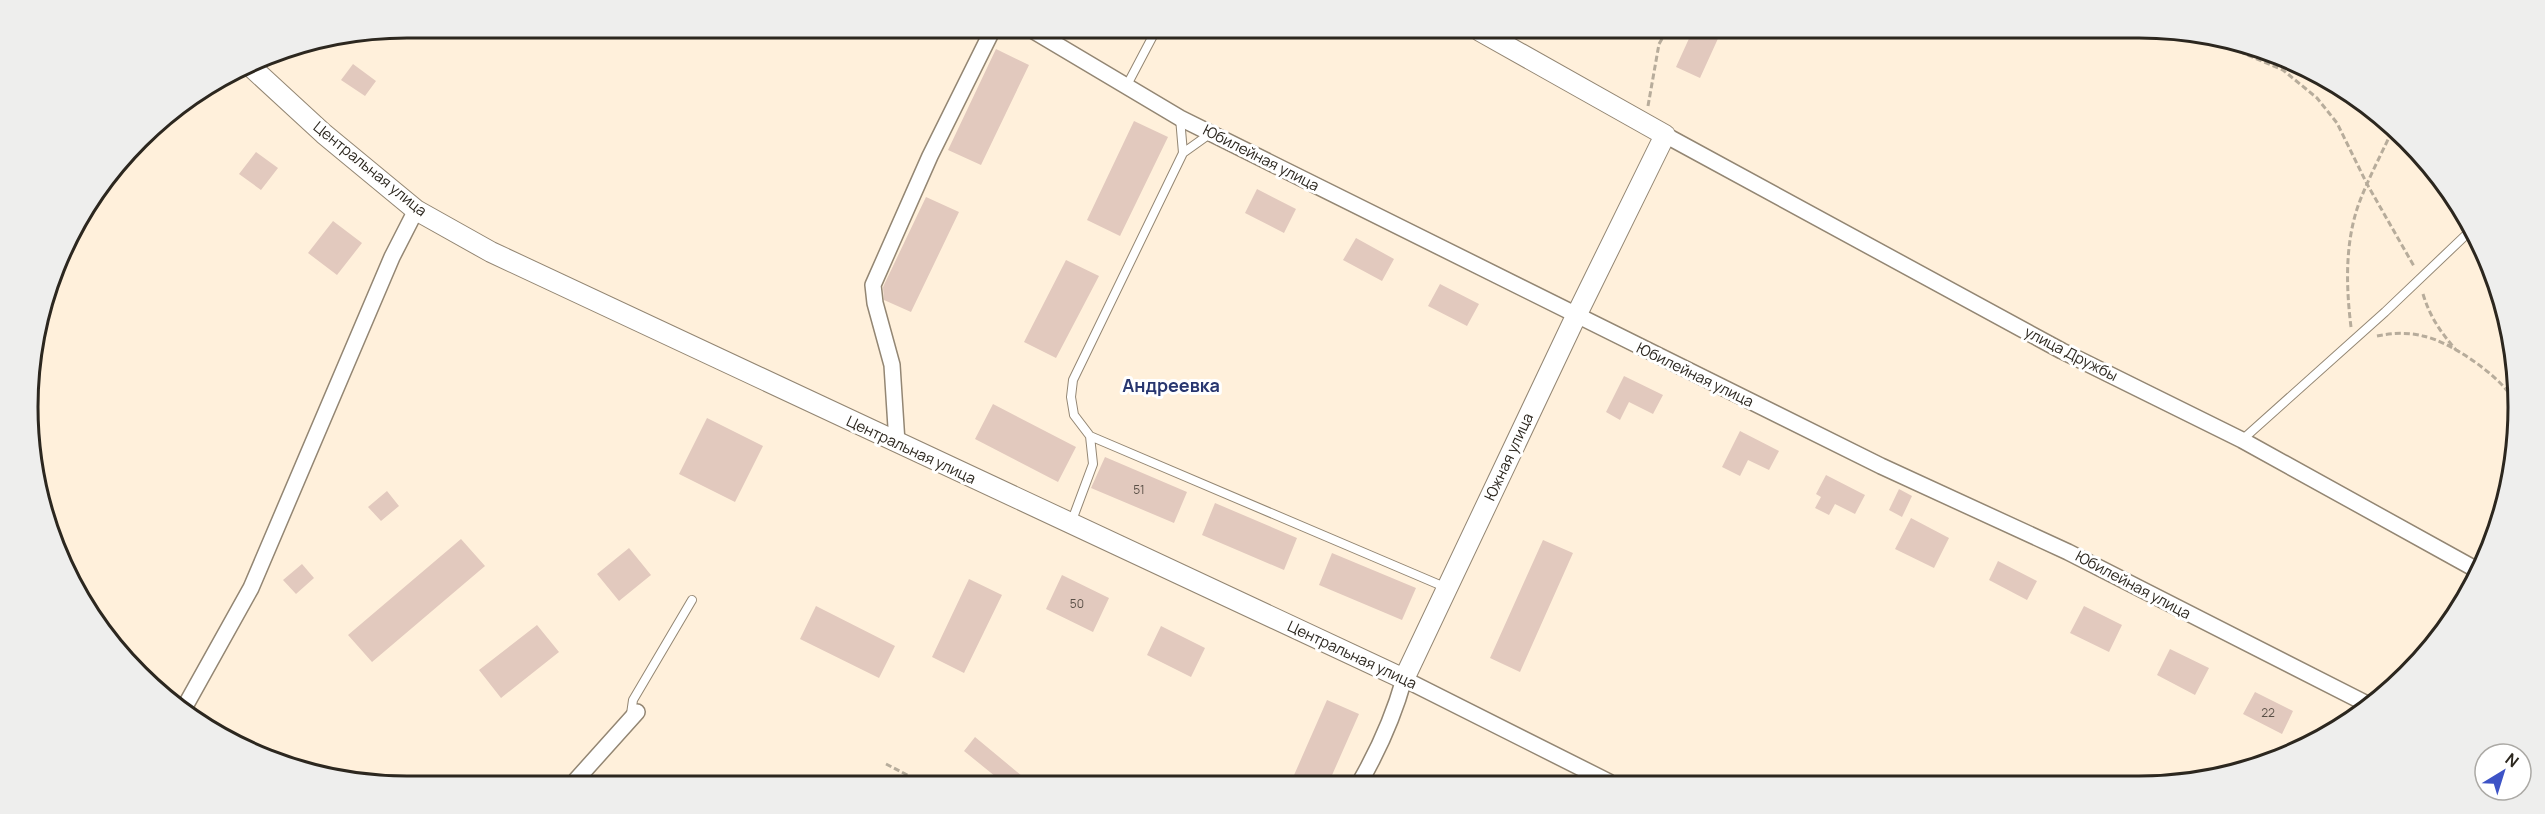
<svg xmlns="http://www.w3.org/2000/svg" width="2545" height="814" font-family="Manrope,sans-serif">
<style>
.building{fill:#e2c9be}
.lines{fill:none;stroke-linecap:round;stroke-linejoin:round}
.service-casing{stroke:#938673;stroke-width:10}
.minor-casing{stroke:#938673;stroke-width:18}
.tertiary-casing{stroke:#938673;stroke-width:22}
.path{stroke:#b7ac9b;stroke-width:3;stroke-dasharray:6 3;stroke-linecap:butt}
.service{stroke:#fff;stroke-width:8}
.minor{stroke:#fff;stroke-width:15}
.tertiary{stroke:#fff;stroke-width:20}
.labels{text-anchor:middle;stroke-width:6;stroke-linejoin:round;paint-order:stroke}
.number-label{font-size:12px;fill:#5a5047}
.street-label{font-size:15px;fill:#2c271f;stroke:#fff}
.quarter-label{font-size:18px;font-weight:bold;fill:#27366f;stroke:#fff}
.rim{fill:none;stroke:#2c271f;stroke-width:3}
</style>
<rect width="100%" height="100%" fill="#fff0db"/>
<path class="building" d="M1692,32H1721L1700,78L1676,67Z
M996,49L1029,65L981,165L948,150Z
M353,64L376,81L365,96L341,80Z
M1134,121L1168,137L1120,236L1087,220Z
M256,152L278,168L261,190L239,174Z
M1257,189L1296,209L1284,233L1245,213Z
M926,197L959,212L911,312L884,300L883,287Z
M333,221L362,243L337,275L308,253Z
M1356,238L1394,259L1382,281L1343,260Z
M1066,260L1099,276L1056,358L1024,342Z
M1440,284L1479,304L1467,326L1428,306Z
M1624,376L1663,395L1653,414L1629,402L1620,420L1606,412Z
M993,404L1076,447L1058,482L975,439Z
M707,418L763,446L735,502L679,474Z
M1740,431L1779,451L1769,470L1748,460L1740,476L1722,467Z
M1105,457L1187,492L1174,523L1091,488Z
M1826,475L1865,495L1855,514L1835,504L1829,515L1815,508L1821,497L1816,494Z
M1899,489L1912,496L1902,517L1889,510Z
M387,491L399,506L381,521L368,507Z
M1215,503L1297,538L1284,570L1202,535Z
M1911,518L1949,538L1934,568L1895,549Z
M461,539L485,566L372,662L348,635Z
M1543,540L1573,553L1520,672L1490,658Z
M629,548L651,575L619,601L597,574Z
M1332,553L1416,588L1402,620L1319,585Z
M1998,561L2037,581L2027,600L1989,580Z
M302,564L314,578L296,594L283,580Z
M1062,575L1109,598L1093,632L1046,609Z
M969,579L1002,595L964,673L932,657Z
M816,606L895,646L879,678L800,639Z
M2084,606L2122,625L2109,652L2070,633Z
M537,625L559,652L501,698L479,670Z
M1161,626L1205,648L1191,677L1147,655Z
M2170,649L2209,668L2195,695L2157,675Z
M2255,692L2293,711L2282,734L2243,714Z
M1327,700L1359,714L1329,782H1291Z
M975,737L1028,781H1001L964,751Z"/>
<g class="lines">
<g class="service-casing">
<path id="service" d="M1126,87L1156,30
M1183,153L1211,133
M1090,436L1447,588
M2242,440L2385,312L2469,232
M1071,523L1093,464L1090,436L1074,415L1071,397L1073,380L1183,153L1180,118
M631,714L633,700L692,600"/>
</g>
<g class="minor-casing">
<path id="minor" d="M1032,30L1180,118L1881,466L2068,552L2367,704
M1665,135L2062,351L2242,440L2477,570
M897,443L892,365L875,303L873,285L930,156L993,29
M183,710L251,588L392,257L416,210
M576,780L637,712
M1360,782C1379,749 1394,715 1404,679L1609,782"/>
</g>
<g class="tertiary-casing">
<path id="tertiary" d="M248,64L324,134L416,210L491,252L1404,679L1576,316L1665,135L1480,31"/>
</g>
<path class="path" d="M2198,34L2283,70L2317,98L2337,123L2367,184L2415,268
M1648,106L1659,44L1666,32
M2423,294C2430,317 2441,333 2457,351
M2351,327C2346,287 2345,244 2358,206C2367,181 2380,157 2391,133
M2377,336C2391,333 2409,332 2423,336C2449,341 2497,374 2511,396
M886,764L919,781"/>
<use href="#service" class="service"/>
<use href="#minor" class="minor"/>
<use href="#tertiary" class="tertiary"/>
</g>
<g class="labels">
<g class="number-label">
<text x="1139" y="494">51</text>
<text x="1077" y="608">50</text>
<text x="2268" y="717">22</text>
</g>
<g class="street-label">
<text transform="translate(1261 158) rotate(27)" y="5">Юбилейная улица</text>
<text transform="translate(370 169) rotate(39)" y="5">Центральная улица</text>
<text transform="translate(2071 354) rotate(27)" y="5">улица Дружбы</text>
<text transform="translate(1695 375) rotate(26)" y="5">Юбилейная улица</text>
<text transform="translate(911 450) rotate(25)" y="5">Центральная улица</text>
<text transform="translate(1509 457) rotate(-65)" y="5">Южная улица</text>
<text transform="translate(2133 585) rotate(28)" y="5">Юбилейная улица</text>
<text transform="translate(1352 655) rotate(25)" y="5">Центральная улица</text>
</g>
<g class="quarter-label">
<text x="1171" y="392">Андреевка</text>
</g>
</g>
<path d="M0 0H2545V814H0ZM407 38H2139A369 369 0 0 1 2508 407V407A369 369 0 0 1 2139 776H407A369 369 0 0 1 38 407V407A369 369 0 0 1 407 38Z" fill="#eeeeed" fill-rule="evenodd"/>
<path class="rim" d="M407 38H2139A369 369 0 0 1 2508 407V407A369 369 0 0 1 2139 776H407A369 369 0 0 1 38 407V407A369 369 0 0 1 407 38Z"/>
<g transform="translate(2503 772) rotate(38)"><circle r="28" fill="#ffffff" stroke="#aba9a5" stroke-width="1.5"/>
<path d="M0-4.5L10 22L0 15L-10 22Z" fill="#3d53c6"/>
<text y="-9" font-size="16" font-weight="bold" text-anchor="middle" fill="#2c271f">N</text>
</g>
</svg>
